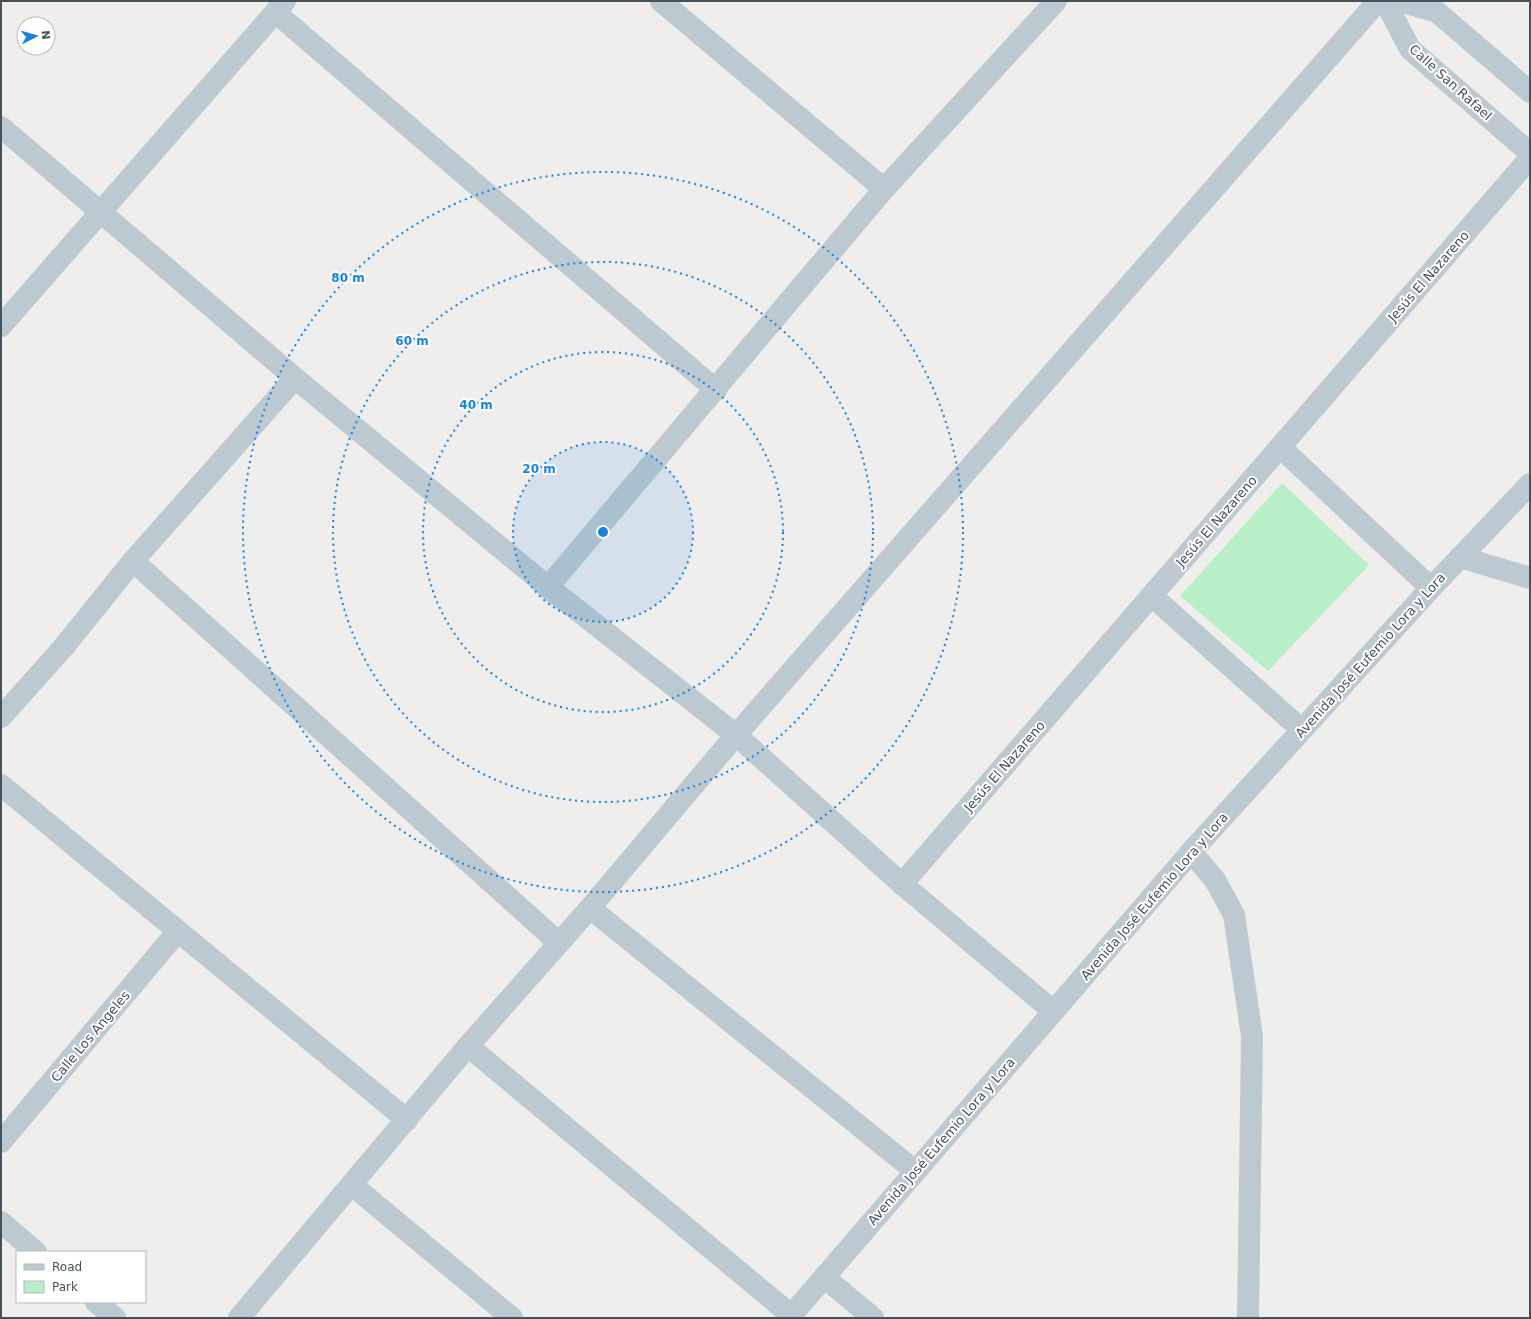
<svg xmlns="http://www.w3.org/2000/svg" width="1531" height="1319" font-family="'DejaVu Sans',sans-serif">
<style>
.green{fill:#b9efc8}
.lines{fill:none;stroke-linecap:round;stroke-linejoin:round}
.minor{stroke:#bdc9d0;stroke-width:22}
.ring{fill:none;stroke:#1584e1;stroke-width:2;stroke-dasharray:2 4}
.labels{text-anchor:middle;stroke-width:4;stroke-linejoin:round;paint-order:stroke}
.street-label{font-size:13px;fill:#45525a;stroke:#fff}
.centre{fill:#1584e1;stroke:#fff;stroke-width:2}
.ring-label{font-size:12px;text-anchor:middle;font-weight:bold;fill:#1584e1;stroke:#fff;stroke-width:4;stroke-linejoin:round;paint-order:stroke}
</style>
<rect width="100%" height="100%" fill="#f0eded"/>
<path class="green" d="M1282,483L1369,565L1268,671L1180,596Z"/>
<g class="lines">
<path class="minor" d="M661,1L884,189
M1385,1L1410,49L1530,153
M1399,1L1437,12L1530,92
M275,12L716,390
M1,127L295,378L548,587L736,735L902,884L1053,1011
M1,326L285,1
M1280,447L1431,588
M1460,557L1530,578
M133,561L559,943
M548,587L884,189L1056,1
M1152,596L1302,730
M1,717L62,649L133,561L295,378
M1,785L407,1120
M1191,852L1215,880L1234,915L1252,1036L1248,1318
M902,884L1530,158
M590,908L915,1171
M468,1046L791,1315
M1,1142L178,931
M352,1185L512,1318
M1,1222L36,1252
M824,1277L873,1318
M96,1302L115,1318
M239,1318L468,1046L590,908L736,735L1378,1
M789,1318L1191,852L1431,588L1530,484"/>
</g>
<circle cx="603" cy="532" r="90" fill="#1584e1" fill-opacity=".12"/>
<g class="ring">
<circle cx="603" cy="532" r="90"/>
<circle cx="603" cy="532" r="180"/>
<circle cx="603" cy="532" r="270"/>
<circle cx="603" cy="532" r="360"/>
</g>
<g class="labels">
<g class="street-label">
<text transform="translate(1451 82) rotate(42)" y="5">Calle San Rafael</text>
<text transform="translate(1428 276) rotate(-49)" y="5">Jesús El Nazareno</text>
<text transform="translate(1216 521) rotate(-49)" y="5">Jesús El Nazareno</text>
<text transform="translate(1370 655) rotate(-48)" y="5">Avenida José Eufemio Lora y Lora</text>
<text transform="translate(1004 766) rotate(-49)" y="5">Jesús El Nazareno</text>
<text transform="translate(1154 896) rotate(-49)" y="5">Avenida José Eufemio Lora y Lora</text>
<text transform="translate(90 1036) rotate(-50)" y="5">Calle Los Angeles</text>
<text transform="translate(941 1141) rotate(-49)" y="5">Avenida José Eufemio Lora y Lora</text>
</g>
</g>
<circle cx="603" cy="532" r="6" class="centre"/>
<g class="ring-label">
<text x="348" y="282">80 m</text>
<text x="412" y="345">60 m</text>
<text x="476" y="409">40 m</text>
<text x="539" y="473">20 m</text>
</g>
<rect width="1531" height="1319" fill="none" stroke="#45525a" stroke-width="4"/>
<rect x="16" y="1251" width="130" height="52" fill="#ffffff" stroke="#b5babd"/>
<rect x="24" y="1264" width="20" height="6" fill="#bdc9d0" stroke="#b5babd"/>
<text x="52" y="1271" font-size="12" fill="#45525a">Road</text>
<rect x="24" y="1281" width="20" height="12" fill="#b9efc8" stroke="#b5babd"/>
<text x="52" y="1291" font-size="12" fill="#45525a">Park</text>
<g transform="translate(36 36) rotate(84)"><circle r="19" fill="#ffffff" stroke="#b5babd"/>
<path d="M0-3L7 15L0 10L-7 15Z" fill="#1584e1"/>
<text y="-6" font-size="11" font-weight="bold" text-anchor="middle" fill="#45525a">N</text>
</g>
</svg>
